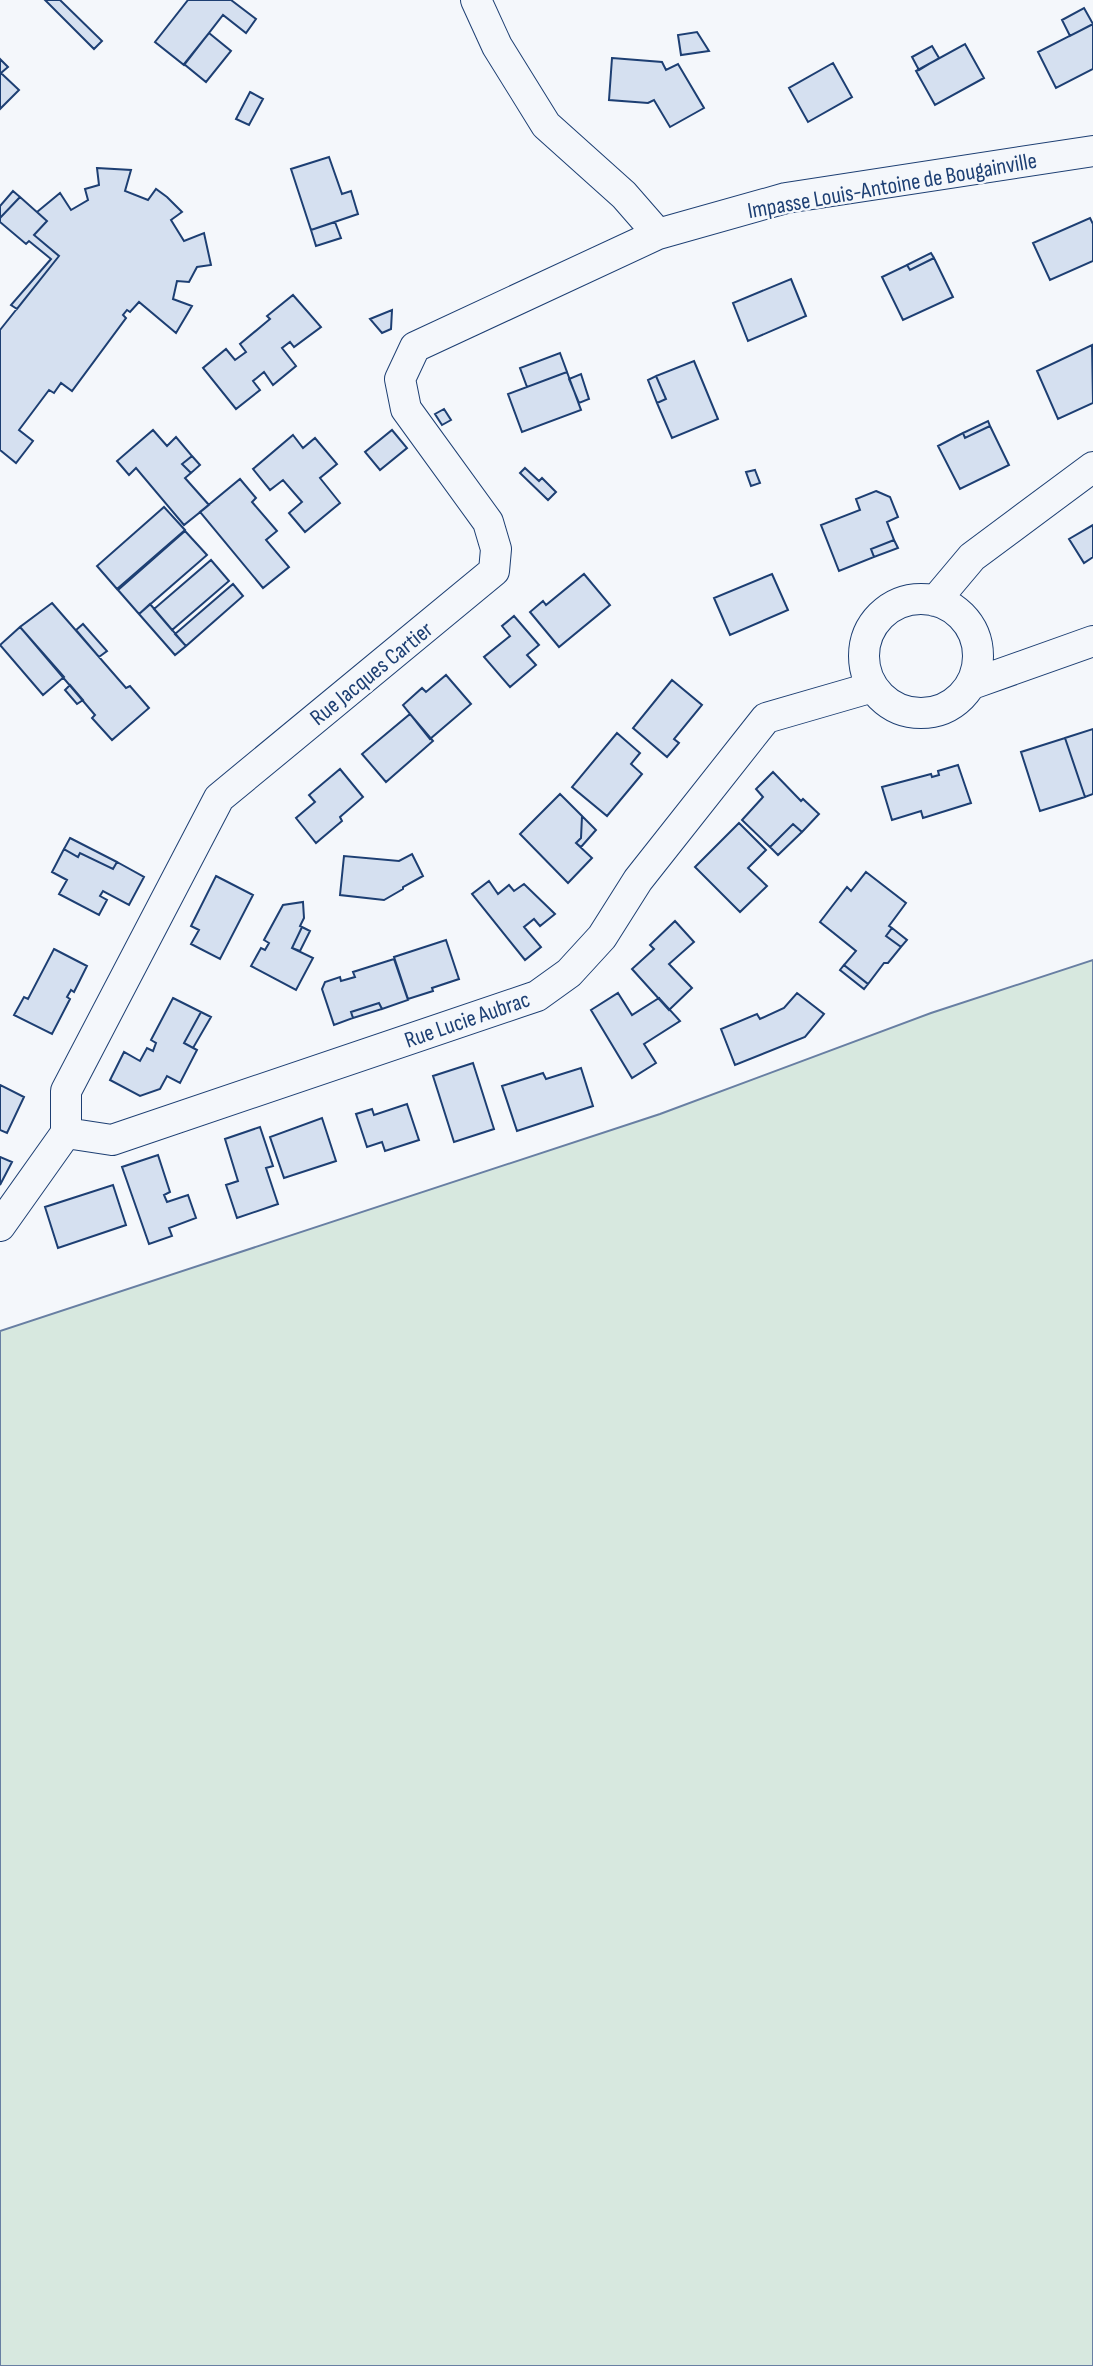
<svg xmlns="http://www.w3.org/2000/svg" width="1093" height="2366" font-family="'Sofia Sans Condensed',sans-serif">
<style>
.green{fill:#d7e8df;stroke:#687fa3;stroke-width:2}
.building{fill:#d5e0f0;stroke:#1d3f73;stroke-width:2}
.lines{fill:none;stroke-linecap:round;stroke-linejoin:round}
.street-casing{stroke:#1d3f73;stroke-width:32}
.street{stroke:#f4f7fb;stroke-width:30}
.labels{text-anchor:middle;stroke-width:5;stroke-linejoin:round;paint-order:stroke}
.street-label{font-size:23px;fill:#1d3f73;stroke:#f4f7fb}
</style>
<rect width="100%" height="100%" fill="#f4f7fb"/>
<path class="green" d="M1093,960V2366H0V1331L660,1114L931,1013Z"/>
<path class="building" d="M45,0H60L102,41L94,49Z
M188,0H231L256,19L246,33L223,15L184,65L155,42Z
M1084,8L1093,24L1070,36L1062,20Z
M1093,24V69L1056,88L1038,52Z
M697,32L709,51L681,55L678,35Z
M209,33L231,51L206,82L184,64Z
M965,44L984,78L935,105L916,71Z
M932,46L939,58L919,70L912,57Z
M612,58L662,62L666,70L678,64L704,108L670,127L654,100L648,103L609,100Z
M0,59L8,67L1,73L19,90L0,109Z
M833,63L852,97L808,122L789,88Z
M250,92L263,99L249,125L236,119Z
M329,157L342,194L351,191L358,214L311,230L291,169Z
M97,168L131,170L125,191L148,200L156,189L167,197L182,212L171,220L184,241L204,233L211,265L197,267L189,282L177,281L173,299L192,306L176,333L139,302L130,312L127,310L123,315L126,318L72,391L61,383L54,393L49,390L19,430L33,441L16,463L0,450V330L59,256L34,235L47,221L37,212L60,193L71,210L88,200L85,189L99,185Z
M13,191L20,197L0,218V206Z
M20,197L47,221L34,235L59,256L17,309L11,305L51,259L29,241L26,244L0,222V218Z
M1090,218L1093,224V261L1050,280L1033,243Z
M335,222L341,238L316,246L311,230Z
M931,253L934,258L910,270L907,265Z
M934,258L953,297L903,320L882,277L907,265L910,270Z
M791,279L806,316L748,341L733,303Z
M293,295L321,327L294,347L290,342L282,348L296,366L273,385L264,372L253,381L260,390L236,409L203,368L226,349L235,360L246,352L240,344L270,319L267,316Z
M392,310L391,329L382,333L370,319Z
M1092,345L1093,403L1058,419L1037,371Z
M560,353L567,372L527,387L520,368Z
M694,361L718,419L672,438L657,403L666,399L656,376Z
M567,372L581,410L522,432L508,394Z
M581,374L589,399L579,403L569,379Z
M656,376L666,399L657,403L648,380Z
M444,409L451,420L442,425L435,414Z
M988,421L990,426L965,438L963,433Z
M990,426L1009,465L960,489L938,446L963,433L965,438Z
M153,430L167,446L176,437L192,456L182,464L191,473L185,478L209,505L184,525L136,468L129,475L117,461Z
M392,430L407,448L380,470L365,452Z
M293,435L303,448L315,438L337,464L320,478L340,503L305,532L289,513L302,502L283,480L270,490L253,469Z
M192,456L200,465L191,473L182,464Z
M525,468L539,481L542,478L556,492L548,500L520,473Z
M755,470L760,483L751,486L746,472Z
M240,479L256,498L252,502L277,531L266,540L289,567L263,588L200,512Z
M876,491L890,497L898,517L887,522L894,540L871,549L874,557L839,571L821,525L860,510L856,499Z
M164,507L185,530L117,589L97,566Z
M1093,525V557L1084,563L1069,539Z
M185,531L207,555L139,614L118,590Z
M894,540L898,548L874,557L871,549Z
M211,560L229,581L172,630L154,609Z
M584,574L610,605L559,647L530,612L543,601L546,605Z
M772,574L788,610L730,635L714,598Z
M233,584L243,596L186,646L175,634Z
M52,603L126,688L130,686L149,708L112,740L92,718L95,715L20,627Z
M150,604L186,646L175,655L139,614Z
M514,616L539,645L527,655L536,665L510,687L484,657L510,636L502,626Z
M83,624L107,651L99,657L76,630Z
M20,627L64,677L43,695L0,645Z
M446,675L471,704L430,739L403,705L422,688L426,692Z
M672,680L702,705L674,739L679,743L667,757L633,728Z
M70,685L83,700L77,704L65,690Z
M410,714L433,741L386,782L362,754Z
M1093,729V794L1085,797L1065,738Z
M617,733L640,753L631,764L642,774L607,816L572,787Z
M1065,738L1085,797L1040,811L1021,752Z
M958,765L971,803L923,818L921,811L892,820L882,787L931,774L932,777L939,775L938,771Z
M340,769L363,797L340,817L342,821L316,843L296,818L315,802L309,795Z
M773,772L801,801L803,799L819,814L802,832L793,824L770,847L742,820L763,797L756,789Z
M560,794L582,816L581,838L576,843L592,858L568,883L520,834Z
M582,816L596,830L581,847L576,843L581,838Z
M739,823L766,850L748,868L767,886L740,912L695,867Z
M793,824L802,832L778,855L770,847Z
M70,838L117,862L113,869L80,853L78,857L64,849Z
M64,849L78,857L80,853L113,869L117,862L144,877L129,905L103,891L100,896L107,900L99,915L59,894L67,880L52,872Z
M412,854L423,876L403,887V889L384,900L340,895L344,856L399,861Z
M866,872L906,903L889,926L892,928L886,936L901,947L888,963H884L868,984L844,965L856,951L820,922L847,887L851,891Z
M216,876L253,895L220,959L191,944L199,930L191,926Z
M489,881L498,894L509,885L514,891L524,884L555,914L540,926L534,919L524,927L541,947L525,960L472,894Z
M303,902L304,918L300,926L302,927L292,948L313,958L296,990L251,966L261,948L265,950L269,943L264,940L283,905Z
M675,921L694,942L669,964L692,988L669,1010L632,969L654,949L650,945Z
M302,927L310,931L300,951L292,948Z
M892,928L907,940L901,947L886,936Z
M446,940L459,979L432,988L433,991L408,999L394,957Z
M54,949L87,966L74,992L71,990L67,997L70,999L52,1034L14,1015L24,997L28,999Z
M394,959L408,1000L382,1009L379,1003L351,1012L353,1018L334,1025L322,989L325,982L340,977L341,981L355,977L353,972Z
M844,965L868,984L864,989L840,970Z
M618,993L632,1015L659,998L680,1021L644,1044L656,1063L632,1078L591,1010Z
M797,993L824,1014L805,1037L735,1065L721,1029L757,1014L760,1019L784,1008Z
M173,998L201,1012L184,1043L197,1050L180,1083L167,1076L160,1089L140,1096L110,1080L124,1052L140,1061L147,1048L153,1051L156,1043L151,1040Z
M379,1003L382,1009L353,1018L351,1012Z
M201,1012L211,1017L193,1048L184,1043Z
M473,1063L494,1129L454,1142L433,1076Z
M581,1068L593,1106L517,1131L502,1086L543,1073L546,1079Z
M0,1085L24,1097L7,1133L0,1130Z
M407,1104L419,1140L385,1151L382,1142L367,1147L356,1114L372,1109L374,1115Z
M322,1118L336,1161L284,1178L270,1137Z
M260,1127L273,1166L266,1168L278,1204L237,1218L226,1185L238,1181L225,1139Z
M158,1155L170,1192L164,1195L167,1202L188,1195L196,1218L169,1228L172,1236L149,1244L122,1167Z
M0,1157L12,1162L0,1185Z
M113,1185L126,1225L58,1248L45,1207Z"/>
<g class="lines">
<g class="street-casing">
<path id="street" d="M476,0L497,46L546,125L624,195L658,234L786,198L1093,151
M864 656a57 57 0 1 1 114 0a57 57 0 1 1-114 0Z
M935,601L972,557L1093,467
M972,684L1093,641
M66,1133L112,1140L537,996L569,973L602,937L638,880L766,718L873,687
M0,1226L66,1133V1091L219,798L494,571L496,549L488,522L406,409L400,379L415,347L658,234"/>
</g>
<use href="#street" class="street"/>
</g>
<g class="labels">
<g class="street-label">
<text transform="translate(892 185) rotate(-10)" y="8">Impasse Louis-Antoine de Bougainville</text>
<text transform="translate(371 673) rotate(-39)" y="8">Rue Jacques Cartier</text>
<text transform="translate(467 1019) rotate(-19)" y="8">Rue Lucie Aubrac</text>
</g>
</g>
</svg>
